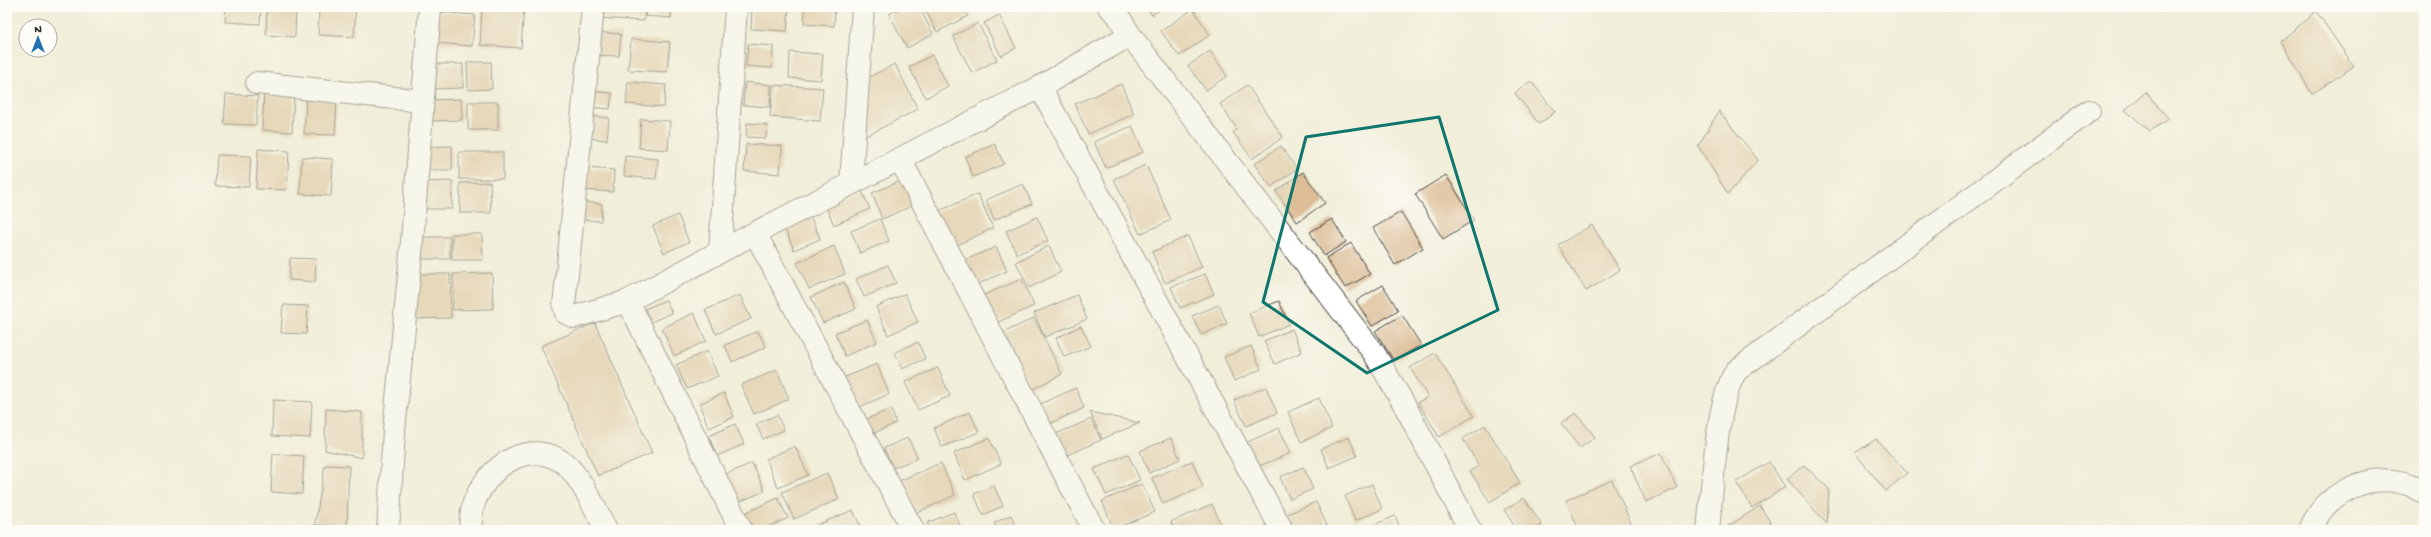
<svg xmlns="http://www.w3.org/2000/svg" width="2431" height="537" font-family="'Gochi Hand',sans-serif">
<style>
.building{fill:#dcbd96}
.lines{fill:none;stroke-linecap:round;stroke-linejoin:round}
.minor-casing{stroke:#494845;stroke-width:24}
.minor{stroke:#fff;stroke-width:22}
.marked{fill:none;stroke:#0f766e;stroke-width:3;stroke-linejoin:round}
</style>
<rect width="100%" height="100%" fill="#fdfcf7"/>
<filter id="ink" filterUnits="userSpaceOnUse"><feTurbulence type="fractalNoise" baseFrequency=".025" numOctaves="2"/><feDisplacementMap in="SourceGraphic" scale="8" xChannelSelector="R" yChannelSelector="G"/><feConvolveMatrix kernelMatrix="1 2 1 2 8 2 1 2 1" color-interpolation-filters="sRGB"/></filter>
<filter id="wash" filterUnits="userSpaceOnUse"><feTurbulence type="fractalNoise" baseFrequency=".012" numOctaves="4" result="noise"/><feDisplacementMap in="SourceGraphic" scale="16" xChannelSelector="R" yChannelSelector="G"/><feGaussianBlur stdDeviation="0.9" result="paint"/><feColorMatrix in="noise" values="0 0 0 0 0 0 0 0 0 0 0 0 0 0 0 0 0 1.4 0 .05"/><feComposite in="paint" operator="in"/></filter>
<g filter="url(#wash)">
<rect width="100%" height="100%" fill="#f1eed9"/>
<g id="blocks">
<path class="building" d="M226,7H261L260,24L225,22Z
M267,7H296L295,37L266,35Z
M319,7H356L354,37L318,35Z
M444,7H473V10Z
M482,7H524L521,48L480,45Z
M601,7H645L644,21L600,18Z
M646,7H672L671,18L645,16Z
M752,7H789L787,31L751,29Z
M805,7H835L834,26L804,24Z
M903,7H919L933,34L907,48L889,14Z
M924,7H963L968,16L937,32Z
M1146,7H1165L1152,15Z
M1193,9L1210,35L1179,56L1161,31Z
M2316,11L2354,66L2312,94L2281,41Z
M438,12L475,15L472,46L436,43Z
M999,15L1016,48L1001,56L984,23Z
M978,23L997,60L972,73L953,36Z
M593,32L621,34L619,56L591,55Z
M631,39L670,42L667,72L628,70Z
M748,44L773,46L772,68L746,66Z
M1210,51L1227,76L1206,90L1188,66Z
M790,52L823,54L821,80L789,78Z
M932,55L948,86L926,98L909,67Z
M467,62H491L492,89L468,90Z
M433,64H463V88L433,89Z
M895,64L918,109L862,138L861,81Z
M1531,81L1555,112L1539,124L1515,93Z
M628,82L666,85L664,107L626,104Z
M745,82L771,85L770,107L743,105Z
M1121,84L1134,114L1088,134L1075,104Z
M773,85L823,88L820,121L770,117Z
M1247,85L1283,137L1252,159L1233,132L1237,129L1220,104Z
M589,91L612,93L610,109L588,107Z
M2146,92L2169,119L2150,131L2125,110Z
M264,93L294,95L292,132L262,130Z
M226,94L258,96L256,125L224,124Z
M306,99L337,101L335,135L304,134Z
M461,99L462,120L430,121V100Z
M468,102H498V130H468Z
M1719,111L1758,160L1728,194L1698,146Z
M589,116L609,118L607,140L587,138Z
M641,119L670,121L668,150L639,148Z
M747,123L767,125L766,138L746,137Z
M1132,126L1143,152L1106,168L1094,142Z
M746,144L782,146L780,174L744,171Z
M995,144L1004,164L973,177L965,157Z
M452,146V170H423L422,147Z
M1281,146L1297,169L1271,187L1254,164Z
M258,149L289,151L287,190L256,189Z
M459,152H503V179H459Z
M217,155L251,156L249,187L215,186Z
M625,156L658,159L656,179L624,176Z
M302,157L333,159L331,196L300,194Z
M1146,165L1171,220L1140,234L1114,179Z
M584,168L614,170L613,192L582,190Z
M1303,172L1325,203L1297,222L1276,191Z
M1446,175L1474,220L1443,239L1415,194Z
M905,179L916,204L882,219L872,193Z
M452,181V209H418V182Z
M490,182L491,213H460V183Z
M1023,184L1032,204L994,220L986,200Z
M861,189L870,209L834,225L825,204Z
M978,194L993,228L949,249L932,214Z
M578,201L602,204L601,221L576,219Z
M1401,212L1423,248L1395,265L1373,228Z
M809,213L820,239L794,250L783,224Z
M678,215L689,242L664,253L653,226Z
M1037,217L1048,241L1017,254L1006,231Z
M880,219L889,241L860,253L851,231Z
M1332,219L1346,242L1324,256L1310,232Z
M1592,225L1620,270L1586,291L1558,245Z
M452,234H482L483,260H452Z
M1188,236L1202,267L1165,283L1152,252Z
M414,237H450V259H414Z
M1351,243L1370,274L1345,288L1326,258Z
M834,246L845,274L809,289L797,263Z
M1049,246L1061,272L1029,288L1016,262Z
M996,247L1007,271L976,285L965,260Z
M290,258L316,259L315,282L289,280Z
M888,265L896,283L864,297L856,279Z
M492,273L493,309L453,310V274Z
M414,274H450L451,318L414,319Z
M1205,274L1214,294L1180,308L1171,287Z
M1022,279L1034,306L996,323L984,295Z
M844,282L856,309L823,323L811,297Z
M1383,285L1398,310L1372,326L1356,301Z
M905,294L918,322L888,335L876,307Z
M740,295L751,319L716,334L705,310Z
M1077,295L1087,319L1045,337L1034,313Z
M666,300L672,313L651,322L645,309Z
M1279,301L1289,324L1259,337L1249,313Z
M283,305L308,306L306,334L281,333Z
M1219,305L1227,324L1201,335L1192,316Z
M694,313L706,341L674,356L662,328Z
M1402,315L1421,345L1394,361L1375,331Z
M1034,318L1062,374L1027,392L999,335Z
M867,320L877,342L845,356L835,333Z
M595,323L652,453L598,476L541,346Z
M1081,326L1091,346L1064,357L1056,338Z
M1292,329L1302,352L1275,364L1264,341Z
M758,331L766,347L732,362L725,345Z
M918,342L925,359L902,369L895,352Z
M1251,346L1261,369L1234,381L1224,357Z
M707,351L718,376L687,389L676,365Z
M1435,353L1474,416L1439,437L1418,402L1428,397L1410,368Z
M877,364L889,394L857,408L843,378Z
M938,368L950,396L918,410L905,382Z
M777,370L789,399L754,414L741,385Z
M1266,387L1277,413L1246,426L1234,400Z
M1076,388L1084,408L1049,424L1040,404Z
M724,393L734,417L709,428L699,404Z
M1319,398L1332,428L1301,442L1288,412Z
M273,400L312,402L310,438L272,436Z
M326,409L362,412V458L325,450Z
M891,409L896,423L870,435L864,420Z
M970,412L979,432L942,447L934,428Z
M1090,412L1140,423L1102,439Z
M1576,413L1595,437L1580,448L1561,423Z
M777,415L784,430L763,439L756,424Z
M1091,419L1101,440L1061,458L1051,436Z
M735,424L744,444L717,456L709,436Z
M1485,425L1520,483L1490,502L1470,471L1479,466L1463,439Z
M1279,428L1291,453L1252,469L1241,445Z
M1349,437L1357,456L1329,468L1321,449Z
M908,438L918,458L893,468L884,448Z
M989,438L1001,464L965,480L954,453Z
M1171,438L1180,459L1149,473L1140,451Z
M1876,439L1907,473L1886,491L1855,453Z
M795,446L808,475L778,488L766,459Z
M1661,453L1677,488L1646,502L1630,466Z
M273,454L304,456L302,494L271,492Z
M1128,454L1140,480L1106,495L1094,469Z
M1192,461L1203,487L1163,504L1152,478Z
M1769,462L1785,487L1752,508L1736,482Z
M752,463L765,491L734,504L722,476Z
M941,463L955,495L914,514L899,481Z
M325,465L349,466L347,527L315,525Z
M1804,465L1829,489L1827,524L1787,479Z
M1303,467L1313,489L1290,499L1280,477Z
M827,473L839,499L794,519L782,492Z
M1612,480L1631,523L1616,530H1579L1566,500Z
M1142,484L1155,512L1114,529L1102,501Z
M1372,484L1382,509L1355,521L1345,496Z
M994,486L1003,506L983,515L974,494Z
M778,498L788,518L761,530H748L742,514Z
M1524,498L1542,525L1533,530H1517L1504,510Z
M1316,502L1329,530H1292L1285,515Z
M1212,504L1223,529L1174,530L1171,522Z
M1760,506L1775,530H1729L1727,527Z
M853,510L862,530H813L812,527Z
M954,512L962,530H930L927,523Z
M1011,515L1018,530H997L994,523Z
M1395,516L1401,530H1362Z"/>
</g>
</g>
<g filter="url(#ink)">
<use href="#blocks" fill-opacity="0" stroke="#494845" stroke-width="1"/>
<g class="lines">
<g class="minor-casing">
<path id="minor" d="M593,7L564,306L566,313L574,317L628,301L755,233L1040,87L1130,35
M1109,7L1117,14L1130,35L1374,353L1404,404L1470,530
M257,83L422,101
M1040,87L1282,530
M900,159L1094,530
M851,183L863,7
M755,233L913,530
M720,252L736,7
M628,301L741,530
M388,530L394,431L411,254L430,7
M470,530C471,521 471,509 475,500C490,465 529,438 564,463C580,475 597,512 606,530
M1708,530C1713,488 1715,405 1736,371L2089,111
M2310,530C2325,493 2366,473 2404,483C2411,484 2418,489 2424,492"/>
</g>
<use href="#minor" class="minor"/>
</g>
</g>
<path d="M0 0H2431V537H0ZM1439,117L1498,310L1367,373L1263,302L1306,137Z" fill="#f1eed9" fill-opacity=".55" fill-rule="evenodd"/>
<path class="marked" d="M1439,117L1498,310L1367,373L1263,302L1306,137Z"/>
<rect width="2431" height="537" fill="none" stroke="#fdfcf7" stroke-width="24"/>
<g transform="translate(38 38)"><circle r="19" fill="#fdfcf7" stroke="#a9a8a5"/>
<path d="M0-3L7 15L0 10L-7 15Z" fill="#1f6fb2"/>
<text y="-6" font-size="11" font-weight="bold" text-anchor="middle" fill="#2b2b2b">N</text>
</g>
</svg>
